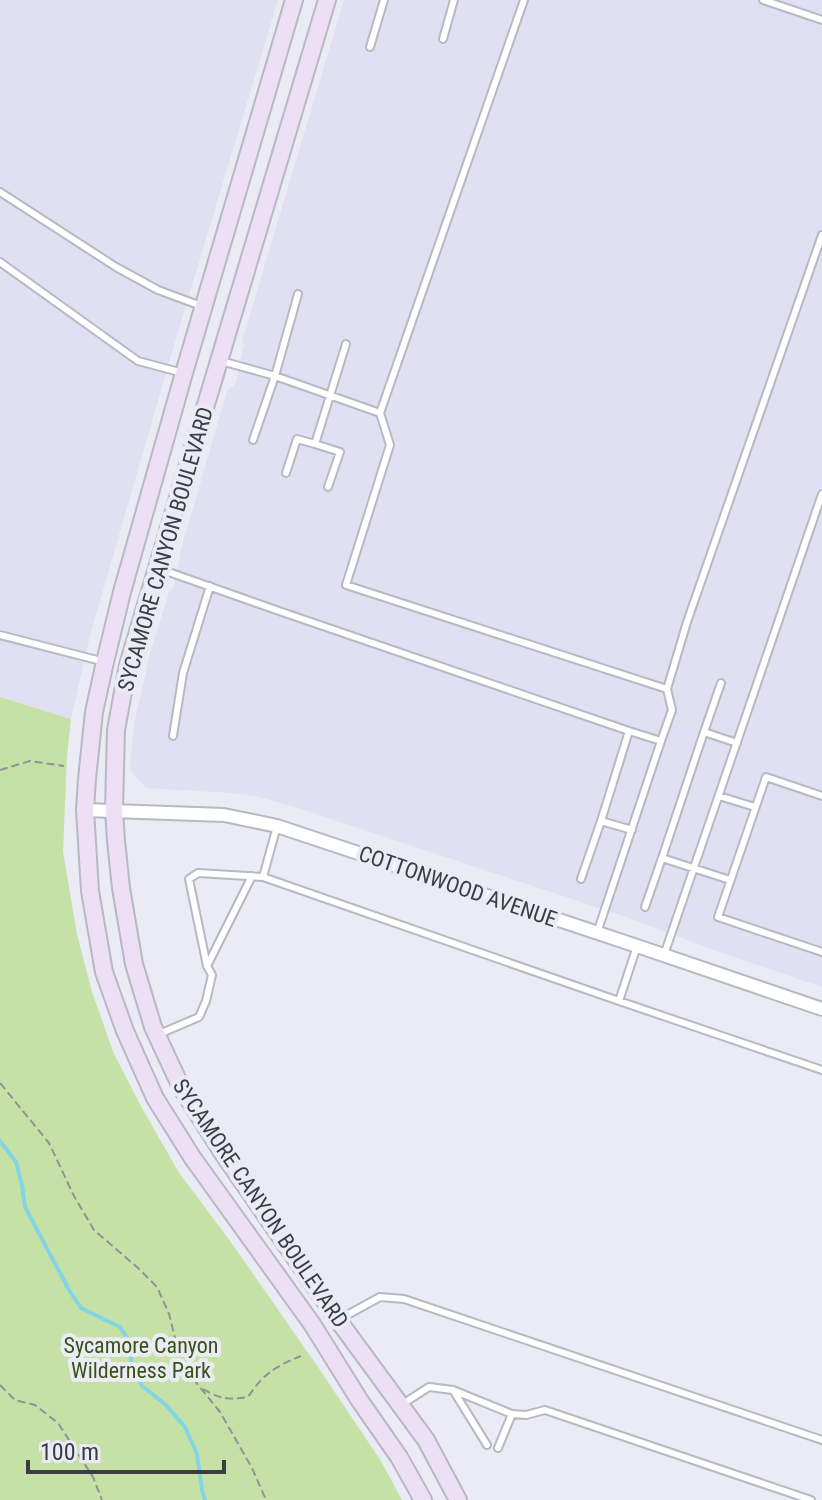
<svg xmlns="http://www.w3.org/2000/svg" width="822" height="1500" font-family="'Roboto Condensed',sans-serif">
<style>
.built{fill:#e0e0f2}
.green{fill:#c6e1a6}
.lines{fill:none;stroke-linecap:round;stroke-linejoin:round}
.stream{stroke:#83d5e5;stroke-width:4}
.service-casing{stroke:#b8b8c3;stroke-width:10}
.minor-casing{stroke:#b8b8c3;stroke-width:16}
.secondary-casing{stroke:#b8b8c3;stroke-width:20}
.path{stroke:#919299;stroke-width:2;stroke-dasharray:8 4;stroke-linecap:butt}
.service{stroke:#fff;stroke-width:6}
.minor{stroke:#fff;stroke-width:12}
.secondary{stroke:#ecdff6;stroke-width:16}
.labels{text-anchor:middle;stroke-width:8;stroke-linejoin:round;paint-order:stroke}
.street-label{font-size:22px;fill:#3c3d41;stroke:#ebebf6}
.park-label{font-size:22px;fill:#3b5215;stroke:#ebebf6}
</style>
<rect width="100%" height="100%" fill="#ebebf6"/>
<path class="built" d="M0,0H278L173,349L91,632L71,719L0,697Z
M344,0H822V987L708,948L626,917L301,809L259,797L232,793L146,788L131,771L130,764L135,719L151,650L169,592L173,588L180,559V553L227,391L236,383L244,344L242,341Z"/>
<path class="green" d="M0,697L71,719L67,756L63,852L77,934L92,992L114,1054L142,1108L178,1171L233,1245L318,1367L381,1461L402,1500H0Z"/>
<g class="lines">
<path class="stream" d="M0,1141L16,1162L22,1185L25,1207L69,1290L81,1308L120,1327L131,1344V1363L142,1386L165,1404L185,1427L197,1454L202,1490L205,1500"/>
<g class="service-casing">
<path id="service" d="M763,0L822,20
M443,39L454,0
M370,47L384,0
M0,192L116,267L158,290L204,307
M0,262L138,361L183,373
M221,361L275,376L380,413L390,445L346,585L667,689L672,710L661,741
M380,413L524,0
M253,440L275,376L298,294
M286,473L297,439L315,444
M328,487L340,452L315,444L346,344
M160,569L279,611L629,731
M0,635L105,662
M667,689L687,622L822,235
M704,732L721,683
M173,736L183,673L210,586
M719,796L755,807
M822,796L766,777L718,917L822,952
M263,877L277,826
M581,879L601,821L632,830
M730,880L662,858L704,732L737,743
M645,907L662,858
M597,933L661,741L629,731L601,821
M664,955L822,494
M207,966L252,876
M619,1001L822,1070
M157,1035L199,1017L206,1001L212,975L207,966L189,879L198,873L263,877L619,1001L637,946
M338,1320L380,1297L404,1299L822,1440
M453,1390L487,1445
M401,1405L429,1387L453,1390L512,1414L526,1415L545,1410L811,1500
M498,1448L512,1414"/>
</g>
<g class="minor-casing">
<path id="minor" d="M85,810L224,815L277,826L637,946L822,1009"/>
</g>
<g class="secondary-casing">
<path id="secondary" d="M294,0L184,373L122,592L105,662L94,712L87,779L85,810L90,891L104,972L125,1031L155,1098L192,1157L312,1324L360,1401L399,1457L423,1500
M327,0L128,665L116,730L114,810L116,841L121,888L134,964L153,1027L181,1087L222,1152L338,1320L426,1440L458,1500"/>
</g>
<path class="path" d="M0,770L30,761L64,766
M0,1083L49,1143L74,1196L94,1230L138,1268L157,1287L169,1314L182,1365L220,1412L252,1468L266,1500
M0,1385L15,1400L35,1405L58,1423L93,1477L102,1500
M203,1389C219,1399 230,1400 248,1397C263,1374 276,1366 301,1356"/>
<use href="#service" class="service"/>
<use href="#minor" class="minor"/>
<use href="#secondary" class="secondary"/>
</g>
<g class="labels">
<g class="street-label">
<text transform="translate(165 549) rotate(-74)" y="8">SYCAMORE CANYON BOULEVARD</text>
<text transform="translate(458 886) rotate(19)" y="8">COTTONWOOD AVENUE</text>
<text transform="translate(261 1203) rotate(56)" y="8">SYCAMORE CANYON BOULEVARD</text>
</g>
<g class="park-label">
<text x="141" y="1353">Sycamore Canyon<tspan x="141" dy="25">Wilderness Park</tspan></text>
</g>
</g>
<path d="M28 1460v12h196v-12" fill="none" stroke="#3c3d41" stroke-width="4"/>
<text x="40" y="1460" font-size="24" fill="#3c3d41" stroke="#ebebf6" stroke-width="6" paint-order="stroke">100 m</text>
</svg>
